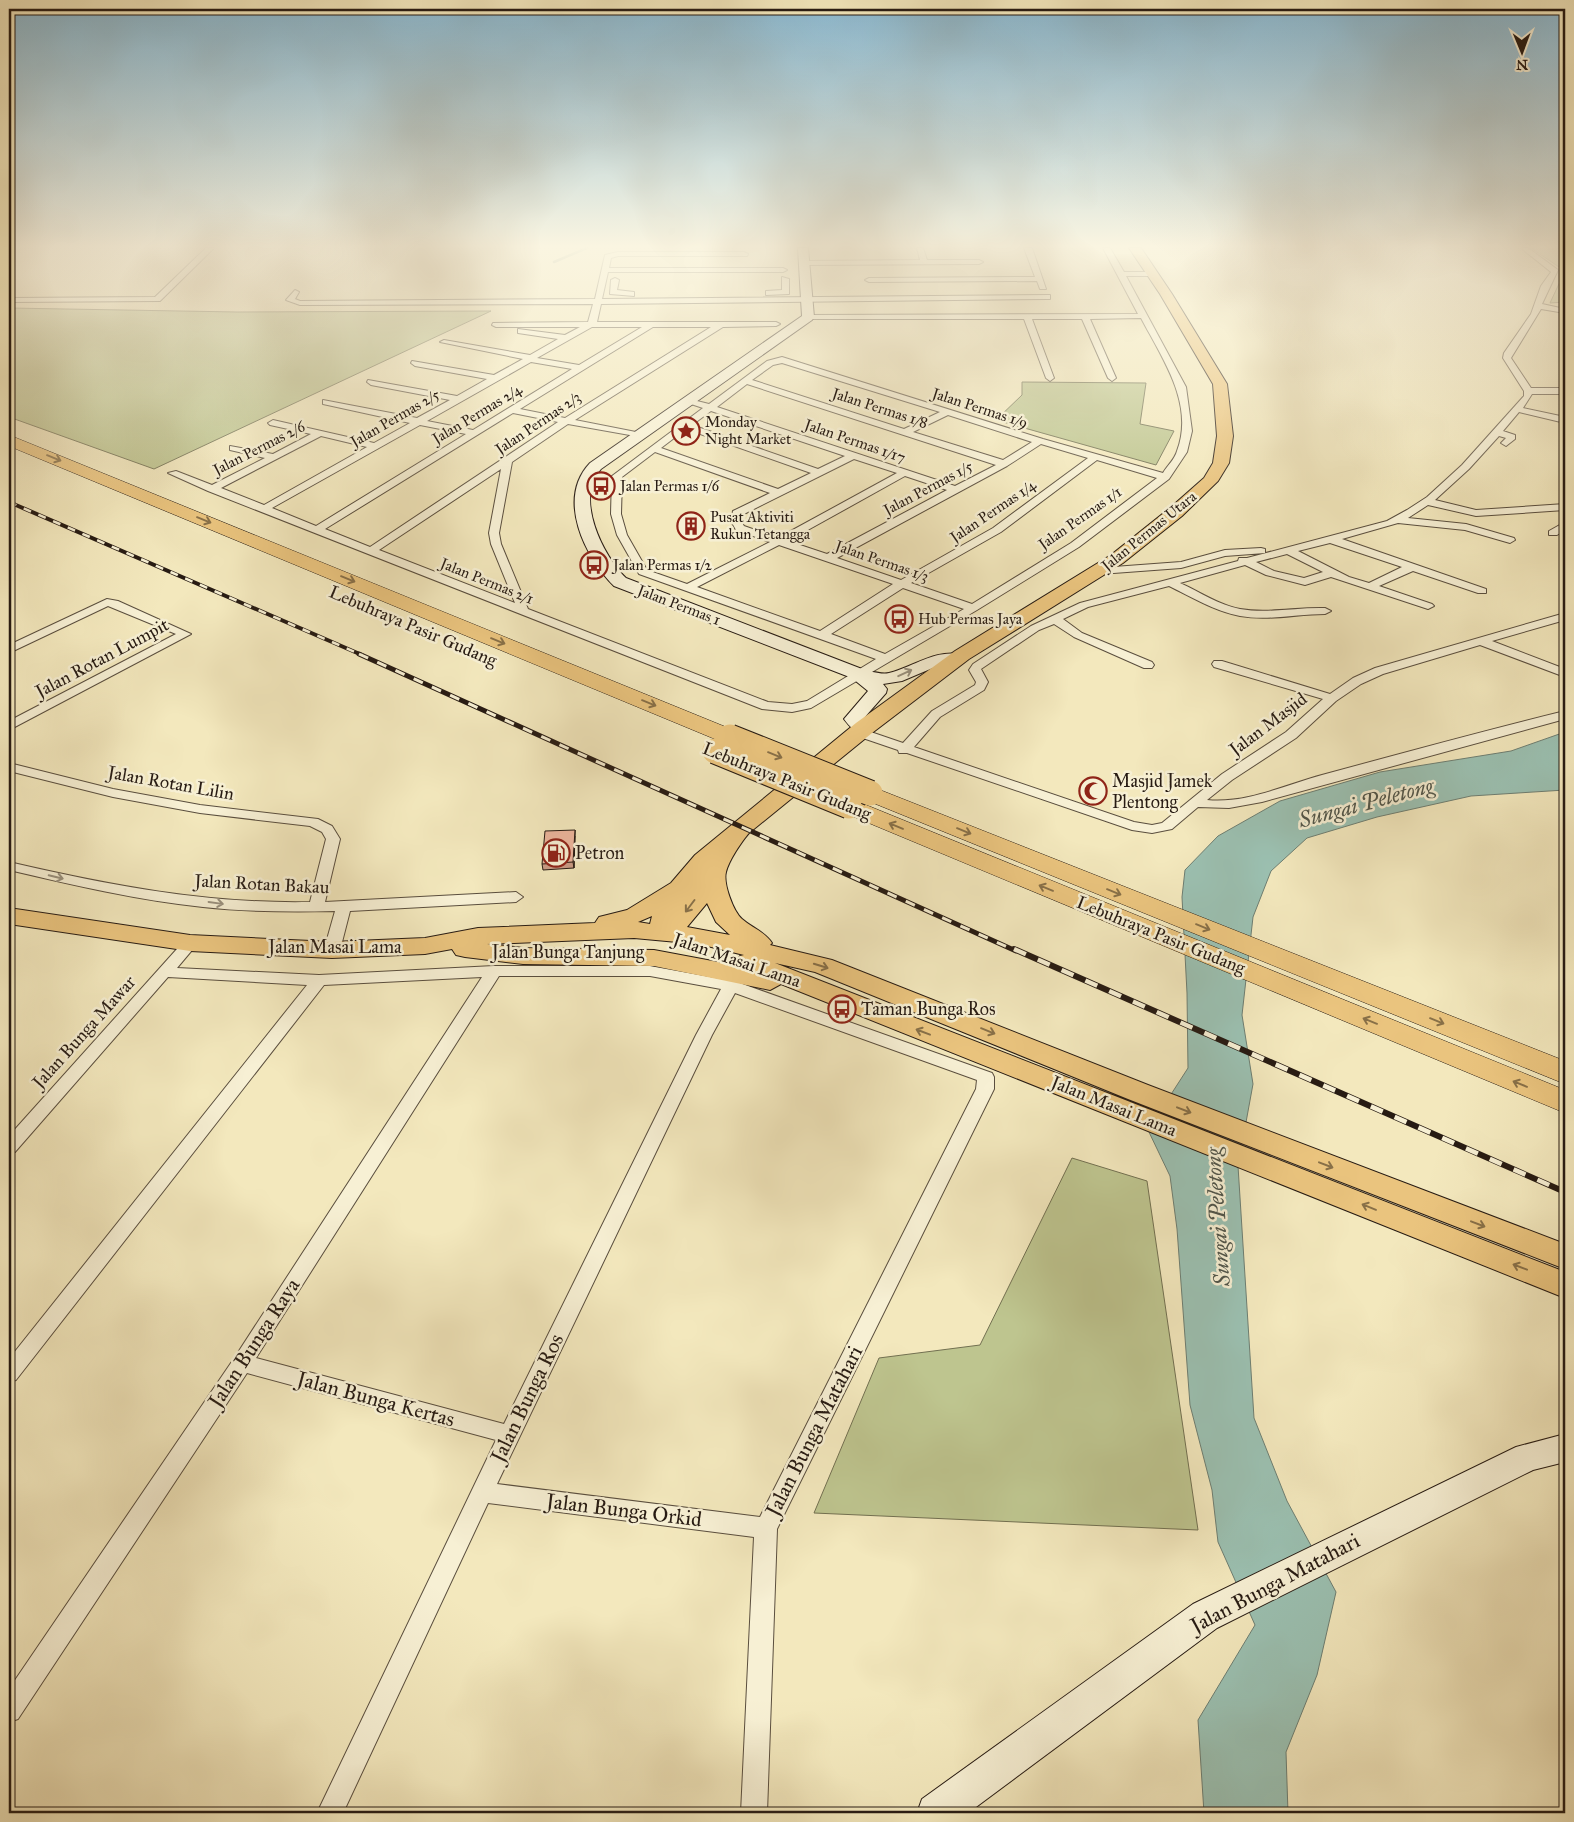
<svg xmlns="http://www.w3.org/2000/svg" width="1574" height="1822" font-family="'IM FELL Great Primer',serif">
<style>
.green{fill:#bec58f;stroke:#727051}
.water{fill:#9bc0b1;stroke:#6d7e72}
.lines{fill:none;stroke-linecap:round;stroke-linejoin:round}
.stream{stroke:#6d7e72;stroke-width:2.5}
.street-casing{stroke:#5a4e3e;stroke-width:2}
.secondary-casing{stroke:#271b13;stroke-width:2}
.primary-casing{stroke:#271b13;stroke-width:2}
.highway-casing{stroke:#271b13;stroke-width:1}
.street{fill:#f7f0d4;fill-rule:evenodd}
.secondary{fill:#f7f0d4;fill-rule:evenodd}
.primary{fill:#eac47e;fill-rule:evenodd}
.highway{fill:#eac47e;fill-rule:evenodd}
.rail-far2-casing{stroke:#271b13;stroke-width:4}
.rail-far1-casing{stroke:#271b13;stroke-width:5}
.rail-casing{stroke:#271b13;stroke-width:6}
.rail-far2{stroke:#f7f0d4;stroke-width:2.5;stroke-dasharray:8;stroke-linecap:butt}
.rail-far1{stroke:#f7f0d4;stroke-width:3;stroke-dasharray:10;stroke-linecap:butt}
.rail{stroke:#f7f0d4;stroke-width:4.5;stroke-dasharray:13;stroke-linecap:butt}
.highway-bridge-casing{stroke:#271b13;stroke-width:27;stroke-linecap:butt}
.highway-bridge{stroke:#eac47e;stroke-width:25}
.wall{fill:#cb9c87;stroke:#271b13}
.shaded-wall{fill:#a57f6e;stroke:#271b13}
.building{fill:#ecb59d;stroke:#271b13}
.oneway{stroke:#887048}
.oneway2{stroke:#99907d}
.labels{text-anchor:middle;stroke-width:5;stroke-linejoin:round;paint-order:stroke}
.far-street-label{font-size:15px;fill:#271b13;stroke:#f7f0d4}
.far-poi-label{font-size:15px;fill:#271b13;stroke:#f7f0d4;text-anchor:start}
.street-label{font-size:18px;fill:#271b13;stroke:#f7f0d4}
.poi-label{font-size:18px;fill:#271b13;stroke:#f7f0d4;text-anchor:start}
.near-street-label{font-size:21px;fill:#271b13;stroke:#f7f0d4}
.near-water-label{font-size:22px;font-style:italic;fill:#50554a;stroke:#f7f0d4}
</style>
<rect width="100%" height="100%" fill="#f3e8bd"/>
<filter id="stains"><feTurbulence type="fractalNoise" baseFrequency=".004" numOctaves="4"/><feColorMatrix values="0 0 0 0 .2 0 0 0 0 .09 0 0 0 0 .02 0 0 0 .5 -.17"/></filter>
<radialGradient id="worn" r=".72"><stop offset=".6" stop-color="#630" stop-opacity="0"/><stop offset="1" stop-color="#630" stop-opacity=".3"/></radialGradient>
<path class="green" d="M1531,248H1565V302L1550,303L1565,271Z
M9,308L237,312L491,311L154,469L9,417Z
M1022,382L1146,383L1140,424L1174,431L1156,465L996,420L1022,395Z
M1072,1158L1147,1181L1198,1530L814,1513L879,1358L980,1345Z"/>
<path class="water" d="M1565,732V790L1471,796L1377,817L1307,838L1271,871L1253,917L1242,1015L1253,1084L1238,1166L1254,1418L1287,1501L1336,1592L1317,1675L1286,1752L1288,1813H1204L1198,1720L1255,1625L1218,1542L1212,1490L1190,1405L1177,1229L1170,1176L1148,1130L1188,1068L1187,993L1182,897L1185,870L1218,836L1280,801L1380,772L1511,751Z"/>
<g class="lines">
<path class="stream" d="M554,262L587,248"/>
<g class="street-casing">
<path id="street" d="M206,248H214L160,301L9,302V298L155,297Z
M917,248H923L927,260H979L983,262L979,264L804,265L800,263L804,261L920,260Z
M1024,248H1032L1046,289H1040L1037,281L869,282L865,280L869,278L1035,277Z
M1103,248H1110L1124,272H1153L1157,274L1153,276H1126L1186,387L1192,431L1187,452L1169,479L1079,547L977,610L811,708L792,712L762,709L208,491L168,473L176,471L212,485L265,458L230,450V446L273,454L311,434L270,425L268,423L273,420L374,443L410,423L323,404V400L417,418L450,400L371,385L367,382L368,380L457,396L487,379L415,366L411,363L412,361L494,375L523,359L440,342L444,340L530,355L558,339L518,333V329L565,335L580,327H496L492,325L493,323L588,322L593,304L300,305L286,300L295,290L299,292L295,299L300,301L595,299L605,255L618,252H744L748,254L747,256H618L611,258L609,268H783L787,270L783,272H608L602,299L1050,295V299H1047L601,304L597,322H776L780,324L776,326L723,327L575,420L641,433V437L568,424L512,462L499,533L501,544L528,609L768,702L792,704L807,701L876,659L639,574L617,535L611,514L612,476L703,408L685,402V398L709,404L767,361L782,357L1043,439L1163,473C1167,466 1175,459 1177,451C1195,404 1162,358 1141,318L1090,319L1116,378L1112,381L1108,378L1082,319H1032L1054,378L1050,381L1046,378L1024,319H808L804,317L808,315L1138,314ZM592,327H642L579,365L537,358ZM653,327H711L565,418L520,409ZM531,362L572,369L473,430L427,421ZM782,363L940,412L904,429L752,380L773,365ZM747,384L996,465L955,486L717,407ZM711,411L845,456L818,469L692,425ZM513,413L558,422L370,547L325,529ZM948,415L1032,442L1003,460L913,432ZM420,425L466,434L316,526L272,508ZM686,429L811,473L778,489L661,448ZM321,436L367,447L264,505L221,488ZM1041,444L1088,458L993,528L901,580L837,558L1007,466ZM655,452L770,493L733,511L731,521L736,530L770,542L687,584L647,570L627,535L621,514L622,477ZM854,459L897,473L778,538L744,526L741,521L742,515ZM1097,460L1157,478L1071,543L972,604L911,583L1001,532ZM501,469L489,533L491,544L515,603L379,550ZM905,476L947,490L827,554L788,541ZM779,545L893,584L820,631L697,587ZM903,588L964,609L885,654L831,634Z
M1521,248H1528L1558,270L1542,304L1565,309V313L1541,309L1511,358L1531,388H1565V394H1532L1523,408L1565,417V423L1519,412L1503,431L1515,435V439L1506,446L1501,443L1506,438L1499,436L1469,469L1435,500L1476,510L1565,504V510L1476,516L1428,505L1408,518L1466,524L1514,538L1515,540L1510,543L1465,530L1398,523L1342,539L1486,589V593H1478L1413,571L1379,586L1432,604L1434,606L1428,609L1331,577L1305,585L1266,575L1245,565L1180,583C1200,592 1219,605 1240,609C1268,614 1297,607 1325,608L1331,611L1325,614C1297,614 1268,621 1240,616C1214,611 1192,597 1169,586L1088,607L1063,619L1082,633L1152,662L1154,665L1152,668H1144L1074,637L1054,624L1039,630L981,669L988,682L984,690L940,717L914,747L1134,822L1152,825L1162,823L1222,774L1286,732L1323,699L1214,667L1212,664L1214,661H1222L1330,694L1353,678L1375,668L1565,613V620L1492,641L1565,669V677L1480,645L1383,674L1361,684L1336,701L1296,738L1232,780L1207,800C1246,804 1285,785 1322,775C1403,753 1484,731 1565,711V719L1262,802L1229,808L1198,807L1172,829L1152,833L1132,830L907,753H899L898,750L854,735L853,732L854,729L859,728L903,743L932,711L975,685L976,682L969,670L973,664L1031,626L1080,603L1238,561L1239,558H1247L1387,521L1407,510L1427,497L1462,465L1524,396V391L1503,358L1504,353L1531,314L1541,286L1551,272ZM1330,543L1402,567L1369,583L1349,577L1298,551ZM1287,554L1323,572L1304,578L1274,571L1256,562Z
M782,277L789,279V294L766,295V291L782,290Z
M615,278L619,280L617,290L634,292V296L610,294L611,280Z
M1565,522V530L1557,535H1549V531Z
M1261,548L1265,549V553L1225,556L1181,568L1100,574L1094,571L1100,568L1181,562L1225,550Z
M107,599L118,601L191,634L9,730V721L176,634L108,606L9,653V645Z
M9,763L113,789L200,805L318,819L332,826L340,839L325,902L516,892L523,897L516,902L350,911L340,950L332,955L324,950L335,911C291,912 247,912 203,907C137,900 73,885 9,870V862C108,885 207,904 310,902L326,839L322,832L310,826L200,813L113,797L9,771Z
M190,938L198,943L177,968L319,975L494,966H650L737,982L992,1073L994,1077V1089L777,1529L767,1813H741L754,1537L488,1503L343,1813H317L496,1440L247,1373L18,1719L9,1722V1689L235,1357L482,977L324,985L16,1380L9,1382V1359L307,985L168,977L15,1152L9,1153V1136L185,940ZM499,976H650L721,989L696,1035L504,1424L256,1358ZM735,993L977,1080L976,1089L760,1517L497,1484L712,1035Z"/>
</g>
<g class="secondary-casing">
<path id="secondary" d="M798,248H808L814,317L812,320L601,469C574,498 603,556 626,578L862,669C870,671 881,675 889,673C914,667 936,648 963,655L966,659L963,663L935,667L902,681L883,684L887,689L886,693L864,718L874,728L871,732C859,735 851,729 844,719L868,691L852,678L614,586C585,557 556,499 590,463L802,316Z
M1565,1434V1462L1533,1470L1217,1628L968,1813H917L922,1799L1193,1604L1516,1447Z"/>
</g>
<g class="primary-casing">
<path id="primary" d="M1129,248H1141L1172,294L1227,384L1233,436L1229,463L1218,481L1182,516L1123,563L969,659L872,733L749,833C742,841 729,860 726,872C723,883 733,911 742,919C751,927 765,932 772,943L770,945L832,960L1148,1085L1565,1244V1269L1128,1099L815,972L775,963L1565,1272V1298L781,984L770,990L654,966L523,964L465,957L456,955L452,949L425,954L332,958L190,951L9,924V908L190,935L332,942L425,938L478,928L595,923L599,917L627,910L671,883L695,855L856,723L955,651L1111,555L1170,508L1204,478L1213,463L1217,436L1213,384L1160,294ZM707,903L716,922L730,935L687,927ZM652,916L650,924L638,922ZM634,938L699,944L744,955L740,956L736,962L739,966L654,950L523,948L487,944Z"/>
</g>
<g class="highway-casing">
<path id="highway" d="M9,435L738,732L742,737L738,742L730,744L722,742L9,446Z
M870,786L1565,1061V1084L861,798L858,793L861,788Z
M849,798L1565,1090V1113L840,811L836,806L840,801Z"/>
</g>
<use href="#street" class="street"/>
<use href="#secondary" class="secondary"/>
<use href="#primary" class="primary"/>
<use href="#highway" class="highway"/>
<g class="rail-far2-casing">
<path id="rail-far2" d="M9,502L362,655"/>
</g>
<g class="rail-far1-casing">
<path id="rail-far1" d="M359,654L1016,951"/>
</g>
<g class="rail-casing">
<path id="rail" d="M1014,949L1565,1192"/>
</g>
<use href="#rail-far2" class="rail-far2"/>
<use href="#rail-far1" class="rail-far1"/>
<use href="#rail" class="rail"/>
<g class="highway-bridge-casing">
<path id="highway-bridge" d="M730,737L870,793
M715,751L849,806"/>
</g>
<use href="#highway-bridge" class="highway-bridge"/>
</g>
<path class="wall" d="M575,836L574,868L543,870L542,864Z"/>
<path class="shaded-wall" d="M575,830V836L574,868L573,862Z"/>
<path class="building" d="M575,830L573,862L542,864L545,831Z"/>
<defs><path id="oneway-shaft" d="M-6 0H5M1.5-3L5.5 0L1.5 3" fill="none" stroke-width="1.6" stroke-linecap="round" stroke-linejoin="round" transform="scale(1.25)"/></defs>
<g class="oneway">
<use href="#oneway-shaft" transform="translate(54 458) rotate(22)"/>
<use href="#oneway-shaft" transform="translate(204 520) rotate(22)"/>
<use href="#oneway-shaft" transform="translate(348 579) rotate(22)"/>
<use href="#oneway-shaft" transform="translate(498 641) rotate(22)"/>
<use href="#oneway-shaft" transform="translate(649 703) rotate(22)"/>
<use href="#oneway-shaft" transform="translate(775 755) rotate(22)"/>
<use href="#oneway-shaft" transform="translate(896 826) rotate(-158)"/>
<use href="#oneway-shaft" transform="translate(964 831) rotate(22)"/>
<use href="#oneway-shaft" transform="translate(1046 888) rotate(-158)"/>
<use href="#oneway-shaft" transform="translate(1114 892) rotate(22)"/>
<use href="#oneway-shaft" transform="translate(690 906) rotate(127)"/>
<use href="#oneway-shaft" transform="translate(1203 927) rotate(22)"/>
<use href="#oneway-shaft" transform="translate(821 966) rotate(17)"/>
<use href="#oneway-shaft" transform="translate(1370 1021) rotate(-158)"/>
<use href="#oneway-shaft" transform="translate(1437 1021) rotate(22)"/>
<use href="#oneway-shaft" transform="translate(988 1031) rotate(22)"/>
<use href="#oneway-shaft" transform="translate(923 1032) rotate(-159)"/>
<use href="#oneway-shaft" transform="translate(1520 1084) rotate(-158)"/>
<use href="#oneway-shaft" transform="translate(1184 1110) rotate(21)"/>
<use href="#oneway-shaft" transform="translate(1326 1165) rotate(21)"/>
<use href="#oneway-shaft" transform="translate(1369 1207) rotate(-158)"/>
<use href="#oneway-shaft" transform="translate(1478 1224) rotate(21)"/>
<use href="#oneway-shaft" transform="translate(1520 1267) rotate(-159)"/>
</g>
<g class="oneway2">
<use href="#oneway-shaft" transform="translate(905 673) rotate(-25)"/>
<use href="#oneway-shaft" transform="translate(56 877) rotate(13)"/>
<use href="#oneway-shaft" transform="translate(216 903) rotate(8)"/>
</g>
<linearGradient id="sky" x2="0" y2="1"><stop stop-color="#89b9d2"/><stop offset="0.49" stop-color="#faf5e1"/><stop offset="1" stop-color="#faf5e1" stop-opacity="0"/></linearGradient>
<rect width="1574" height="503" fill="url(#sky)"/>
<defs>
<g id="sight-ring" transform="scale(1.4375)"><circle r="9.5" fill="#f7f0d4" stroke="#8f2418" stroke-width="1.5"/><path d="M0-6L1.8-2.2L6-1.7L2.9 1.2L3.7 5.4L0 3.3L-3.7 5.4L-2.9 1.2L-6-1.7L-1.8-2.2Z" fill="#8f2418"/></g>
<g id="bus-ring" transform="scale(1.4375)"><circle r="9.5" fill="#f7f0d4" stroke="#8f2418" stroke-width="1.5"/><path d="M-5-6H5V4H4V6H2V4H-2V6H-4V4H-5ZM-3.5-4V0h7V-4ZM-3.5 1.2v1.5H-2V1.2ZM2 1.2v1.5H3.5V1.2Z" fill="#8f2418"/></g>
<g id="building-ring" transform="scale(1.4375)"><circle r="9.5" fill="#f7f0d4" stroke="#8f2418" stroke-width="1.5"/><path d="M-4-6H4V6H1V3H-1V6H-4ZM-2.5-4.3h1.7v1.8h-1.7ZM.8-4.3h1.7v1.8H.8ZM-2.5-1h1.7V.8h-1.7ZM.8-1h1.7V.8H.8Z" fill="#8f2418"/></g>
<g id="mosque-ring" transform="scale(1.4375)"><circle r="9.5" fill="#f7f0d4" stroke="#8f2418" stroke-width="1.5"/><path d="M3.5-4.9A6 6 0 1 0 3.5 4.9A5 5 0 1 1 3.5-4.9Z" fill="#8f2418"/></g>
<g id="fuel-ring" transform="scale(1.4375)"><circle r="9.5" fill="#f7f0d4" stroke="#8f2418" stroke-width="1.5"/><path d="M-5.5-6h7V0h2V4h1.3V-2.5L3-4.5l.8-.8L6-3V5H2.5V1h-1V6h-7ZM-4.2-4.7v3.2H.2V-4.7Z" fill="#8f2418"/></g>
</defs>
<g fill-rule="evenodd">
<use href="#sight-ring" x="686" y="431"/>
<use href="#bus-ring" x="601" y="486"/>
<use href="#building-ring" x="691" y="526"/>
<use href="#bus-ring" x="594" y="565"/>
<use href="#bus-ring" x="899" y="619"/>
<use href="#mosque-ring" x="1093" y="791"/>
<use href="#fuel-ring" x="556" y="853"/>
<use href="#bus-ring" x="842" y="1009"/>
</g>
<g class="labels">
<g class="far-street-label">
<text transform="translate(880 408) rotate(18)" y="5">Jalan Permas 1/8</text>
<text transform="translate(980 408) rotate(18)" y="5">Jalan Permas 1/9</text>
<text transform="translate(477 414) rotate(-31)" y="5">Jalan Permas 2/4</text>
<text transform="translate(395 418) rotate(-30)" y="5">Jalan Permas 2/5</text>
<text transform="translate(538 423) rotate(-34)" y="5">Jalan Permas 2/3</text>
<text transform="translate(855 441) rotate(19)" y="5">Jalan Permas 1/17</text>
<text transform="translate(259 448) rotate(-27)" y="5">Jalan Permas 2/6</text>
<text transform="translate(928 488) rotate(-28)" y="5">Jalan Permas 1/5</text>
<text transform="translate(993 511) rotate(-34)" y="5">Jalan Permas 1/4</text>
<text transform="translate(1080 518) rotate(-35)" y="5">Jalan Permas 1/1</text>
<text transform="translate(1149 531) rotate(-39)" y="5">Jalan Permas Utara</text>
<text transform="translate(882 561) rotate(19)" y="5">Jalan Permas 1/3</text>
<text transform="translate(487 581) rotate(22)" y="5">Jalan Permas 2/1</text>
<text transform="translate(679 605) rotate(21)" y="5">Jalan Permas 1</text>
</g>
<g class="far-poi-label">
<text x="705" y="427">Monday<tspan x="705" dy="17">Night Market</tspan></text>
<text x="620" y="491">Jalan Permas 1/6</text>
<text x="710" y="522">Pusat Aktiviti<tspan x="710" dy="17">Rukun Tetangga</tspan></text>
<text x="613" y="570">Jalan Permas 1/2</text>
<text x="918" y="624">Hub Permas Jaya</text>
</g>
<g class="street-label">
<text transform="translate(413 626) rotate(23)" y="6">Lebuhraya Pasir Gudang</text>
<text transform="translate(102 658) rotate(-28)" y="6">Jalan Rotan Lumpit</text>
<text transform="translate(1268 724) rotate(-37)" y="6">Jalan Masjid</text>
<text transform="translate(787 781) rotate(22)" y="6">Lebuhraya Pasir Gudang</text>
<text transform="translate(171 783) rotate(10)" y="6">Jalan Rotan Lilin</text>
<text transform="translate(262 884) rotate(3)" y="6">Jalan Rotan Bakau</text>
<text transform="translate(1161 935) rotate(22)" y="6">Lebuhraya Pasir Gudang</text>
<text x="335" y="953">Jalan Masai Lama</text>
<text x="568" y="958">Jalan Bunga Tanjung</text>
<text transform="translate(737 960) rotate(19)" y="6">Jalan Masai Lama</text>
<text transform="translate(84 1032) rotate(-48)" y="6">Jalan Bunga Mawar</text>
<text transform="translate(1114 1106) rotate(22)" y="6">Jalan Masai Lama</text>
</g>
<g class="poi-label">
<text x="1112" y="787">Masjid Jamek<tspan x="1112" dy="21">Plentong</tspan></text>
<text x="575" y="859">Petron</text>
<text x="861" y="1015">Taman Bunga Ros</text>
</g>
<g class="near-street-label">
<text transform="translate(254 1343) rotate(-57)" y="7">Jalan Bunga Raya</text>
<text transform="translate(527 1398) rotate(-64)" y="7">Jalan Bunga Ros</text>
<text transform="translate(376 1399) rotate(15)" y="7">Jalan Bunga Kertas</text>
<text transform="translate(814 1431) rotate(-63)" y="7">Jalan Bunga Matahari</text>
<text transform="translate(624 1510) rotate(7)" y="7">Jalan Bunga Orkid</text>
<text transform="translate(1275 1583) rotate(-28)" y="7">Jalan Bunga Matahari</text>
</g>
<g class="near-water-label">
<text transform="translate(1366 802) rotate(-15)" y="8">Sungai Peletong</text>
<text transform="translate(1217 1217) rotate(-94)" y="8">Sungai Peletong</text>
</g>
</g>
<rect width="1574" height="1822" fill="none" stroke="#f3e8bd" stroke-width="30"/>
<rect x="10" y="10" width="1554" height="1802" fill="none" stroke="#271b13" stroke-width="2.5"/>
<rect x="15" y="15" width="1544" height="1792" fill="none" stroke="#271b13"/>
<g transform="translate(1522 52) rotate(179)" stroke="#f7f0d4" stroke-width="4" paint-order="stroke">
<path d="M0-4L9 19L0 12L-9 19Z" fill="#271b13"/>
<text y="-8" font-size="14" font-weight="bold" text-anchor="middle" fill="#271b13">N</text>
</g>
<rect width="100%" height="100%" filter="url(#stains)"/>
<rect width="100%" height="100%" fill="url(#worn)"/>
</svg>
